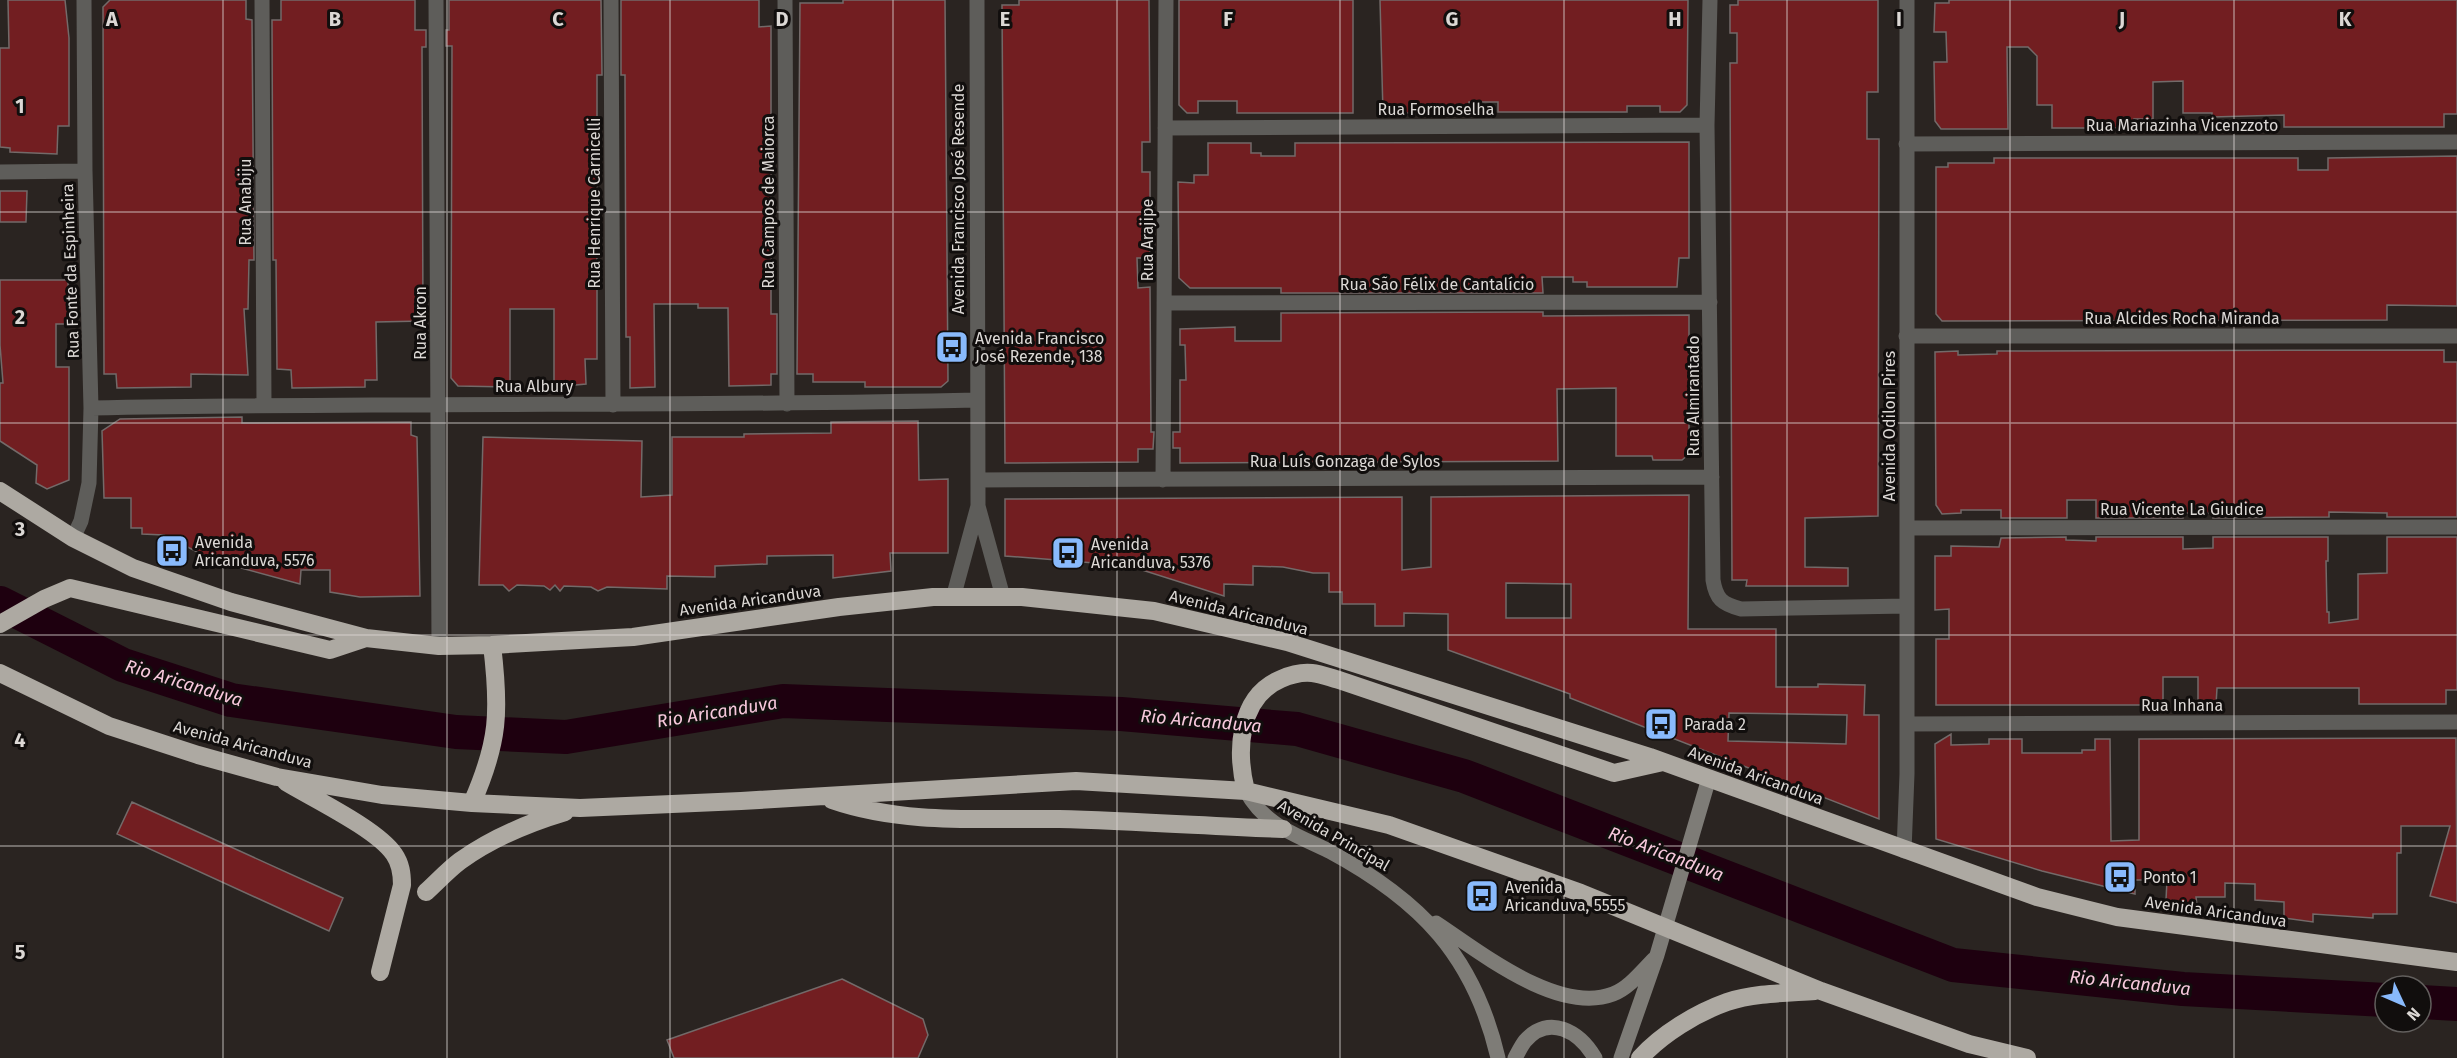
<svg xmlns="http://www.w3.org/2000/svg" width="2457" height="1058" font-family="'Fira Sans',sans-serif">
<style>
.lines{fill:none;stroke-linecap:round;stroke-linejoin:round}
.river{stroke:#1e000f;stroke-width:34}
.building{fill:#721e21;stroke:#736a69;stroke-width:1.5;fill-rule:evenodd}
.street{stroke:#5e5d5a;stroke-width:15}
.secondary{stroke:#7e7c77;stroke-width:15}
.highway{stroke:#ada9a2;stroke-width:18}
.grid{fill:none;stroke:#dcd8d5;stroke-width:1.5;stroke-opacity:0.55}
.labels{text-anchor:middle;stroke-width:6;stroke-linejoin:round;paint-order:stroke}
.street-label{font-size:16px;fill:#dcd8d5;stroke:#110e0d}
.poi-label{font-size:16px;fill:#dcd8d5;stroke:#110e0d;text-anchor:start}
.water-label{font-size:18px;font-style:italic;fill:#f8c9dd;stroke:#110e0d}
.grid-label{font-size:20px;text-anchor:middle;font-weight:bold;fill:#dcd8d5;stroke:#110e0d;stroke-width:6;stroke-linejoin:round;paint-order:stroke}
</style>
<rect width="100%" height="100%" fill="#2a2421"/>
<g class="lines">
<path class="river" d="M0,603L123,665L231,700L456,732L566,737L783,701L1121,714L1297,729L1464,776L1953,965L2183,989L2385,1000
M2421,1002L2457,1004"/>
</g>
<path class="building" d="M8,0H65L69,38V126H58L57,154L10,152V148L0,147V48H9Z
M110,0H246V19L252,20L254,260H249L248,309H244L248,375L191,374V387L117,388L116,374H104L103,7Z
M281,0H415V30H426V47H422L423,321L376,322L377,380H365V387L292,388L291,370L277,369L276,260H273L272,20H281Z
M449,0H601L602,75H597V359H585L586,384L554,387V309H510V387L458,386L451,378L452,46H446V30H449Z
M621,0H759V27L771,26V314H777V374H771V385L729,386L728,308H698V304H654L655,387L630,388V337H626L625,79V75H621Z
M843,0H945L948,381L941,387H865V382H813V374H797L800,3H843Z
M1019,0H1149L1150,142H1142V172H1150V258H1137L1138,288L1150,287L1151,432H1154L1153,449H1138V462L1005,463L1002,5H1019Z
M1179,0H1353V113H1237V101H1198V113H1187L1179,105Z
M1380,0H1688L1687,105L1680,112H1660V106H1627V112H1498V102H1469V113H1383Z
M1738,0H1878V92H1867V139H1879L1878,516L1805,518V567L1848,568V586H1746L1747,580H1732L1730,63H1737V33H1730V5H1738Z
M1949,0H2457V114H2444V127H2284V115L2212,117V113H2183V81L2153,82V119H2134V128H2052V105H2037V56L2028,47H2007L2008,129H1941L1935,121L1934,62H1947L1946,32H1934L1935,3H1949Z
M1689,142V258H1679L1677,287H1587V282H1573V277H1542L1543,293H1281V288H1190L1179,278L1178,182L1194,183V175H1208V143H1251V153H1261V156H1295V143Z
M2457,156V306L2387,305V320L1942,321L1936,314V167H1948V163H1994V158H2298V170H2328V158Z
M0,191H27L26,222H0Z
M0,280H68L69,324H56V367H69V480L47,489L36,483L37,465L0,441V383H3L0,345Z
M1543,312V316L1689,315V454L1682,460H1653L1652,456H1616V388L1557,389L1558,461L1180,463V448H1173V432H1180V380H1186L1185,345H1180V329L1235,327V341H1281V313Z
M2444,350V362H2457V517H2387V513L2329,512V517L2213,518V513H2183V518H2096V500H2067V518H2001V510H1961V513L1942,514L1936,505L1935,352L1958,351V355L1997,354V351Z
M242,417V423L411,422V435L417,437L420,596L360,597L330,592V570H301L300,584L215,561L164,535L142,534V528H131V498H104L102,431L120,419Z
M918,421L919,480L948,479V553H890L891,571L833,578V555L767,556V564L715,566V577L667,576V589L607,587L598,591L591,587L564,586L560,591L555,585L550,590L544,586L517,585L509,591L503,585H479L483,437L642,441L641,497L672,495V437H744V434L831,433V422Z
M1689,495L1688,629H1776V687H1818V684L1865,685L1864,715H1879V819L1570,698V694L1448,650V614L1404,613V626H1375V604H1342V592H1329V573H1313L1283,567L1253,566V585L1224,584V596L1139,569L1107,564L1005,556V499L1402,497V570L1431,567V497ZM1506,583L1571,584V618H1506ZM1729,713L1847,715L1846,744L1728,741Z
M2066,537V540L2096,541V537H2183V549L2213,548V537H2328V561H2326L2327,612H2329V623L2358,619V574L2387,573V537H2457V690H2446V704H2359V688H2217L2216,705H2198V677H2163V705H1936V639H1949V609L1935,610V556H1951V546L1999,547L2001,538Z
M1951,734V745L1989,744V739H2022V753H2082V750H2095V739H2110L2111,841L2139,840V739L2456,738L2457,903L2430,896L2450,826H2401V853H2397V914H2373V918L2313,914V922L2284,918V902L2255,900V884L2225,883V897H2196L2197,905L2166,900L2167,880H2135V894L2042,871L1936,839L1935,744Z
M132,802L343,898L329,931L117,834Z
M842,979L923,1019L928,1035L918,1058H674L667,1040Z"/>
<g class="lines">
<path class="street" d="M262,0L264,404
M436,0L439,646
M611,0L613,405
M785,0L787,404
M977,0L978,506L1003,597
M1710,0L1707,125L1713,580C1716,599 1722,604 1741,609L1907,606
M1165,128L1707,125
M1906,144L2457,142
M0,172L85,171
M1164,303L1710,302
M1906,336H2457
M91,408C386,402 681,407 976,400
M978,480L1712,477
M1163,480L1166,0
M1907,528L2457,527
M73,538L81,521L89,483L91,408L85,171L84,0
M953,598L978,506
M1907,724L2457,722
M1904,851L1907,774V0"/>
<path class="secondary" d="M1246,791C1265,826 1295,834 1329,851C1420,900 1474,955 1498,1058
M1436,923C1480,952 1558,1015 1613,994C1629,988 1642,971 1654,959
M1515,1058C1518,1053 1521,1046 1525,1041C1549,1013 1580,1032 1595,1058
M1621,1058L1657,955L1709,778"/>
<path class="highway" d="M0,491L73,538L133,568L231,602L366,638L439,646L492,645L633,637L839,607L933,597H1022L1154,611L1287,642L1650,757L2037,897L2117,917L2457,962
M0,624L44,599L70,588L330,650L366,638
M0,673L109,726L198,755L277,777L382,795L472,803L580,808L741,801L1076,781L1246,791L1389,825L1581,893L1821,991L1969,1044L2027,1058
M286,782C314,799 377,829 394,854C401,864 402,874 402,885L380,972
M1246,791C1236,752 1238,697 1281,679C1290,675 1302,672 1312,673C1321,674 1331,678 1339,680L1614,773L1663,762
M832,800C904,825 983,818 1059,819C1133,821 1208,826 1283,829
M472,803C499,742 500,711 492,645
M426,892C437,882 448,870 460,861C492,838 528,823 565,812
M1640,1058C1662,1034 1696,1013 1727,1002C1754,993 1787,993 1815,991"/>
</g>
<path class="grid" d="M223,0V1058M447,0V1058M670,0V1058M893,0V1058M1117,0V1058M1340,0V1058M1564,0V1058M1787,0V1058M2010,0V1058M2234,0V1058M0,212H2457M0,423H2457M0,635H2457M0,846H2457"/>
<defs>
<g id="bus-square" transform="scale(1.725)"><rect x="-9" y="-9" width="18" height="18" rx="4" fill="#89bafc" stroke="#110e0d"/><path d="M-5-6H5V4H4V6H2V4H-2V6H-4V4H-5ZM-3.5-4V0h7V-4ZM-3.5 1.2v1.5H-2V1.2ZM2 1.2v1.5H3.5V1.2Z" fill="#111"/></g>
</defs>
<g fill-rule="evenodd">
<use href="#bus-square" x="952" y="347"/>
<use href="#bus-square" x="172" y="551"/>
<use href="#bus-square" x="1068" y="553"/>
<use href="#bus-square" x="1661" y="724"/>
<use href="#bus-square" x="2120" y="877"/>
<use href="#bus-square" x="1482" y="896"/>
</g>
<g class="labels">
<g class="street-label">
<text x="1436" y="115">Rua Formoselha</text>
<text x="2182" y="131">Rua Mariazinha Vicenzzoto</text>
<text transform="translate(958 199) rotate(-90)" y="6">Avenida Francisco José Resende</text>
<text transform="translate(245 202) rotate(-90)" y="6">Rua Anabiju</text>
<text transform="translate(768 202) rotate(-90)" y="6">Rua Campos de Maiorca</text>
<text transform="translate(594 203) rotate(-90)" y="6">Rua Henrique Carnicelli</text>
<text transform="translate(1147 240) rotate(-90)" y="6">Rua Arajipe</text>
<text transform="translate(70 271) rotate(-92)" y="6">Rua Fonte da Espinheira</text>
<text x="1437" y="290">Rua São Félix de Cantalício</text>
<text x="2182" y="324">Rua Alcides Rocha Miranda</text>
<text transform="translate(420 323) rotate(-90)" y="6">Rua Akron</text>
<text x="534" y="392">Rua Albury</text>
<text transform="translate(1693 396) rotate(-90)" y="6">Rua Almirantado</text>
<text transform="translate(1889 426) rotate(-90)" y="6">Avenida Odilon Pires</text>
<text x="1345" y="467">Rua Luís Gonzaga de Sylos</text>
<text x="2182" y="515">Rua Vicente La Giudice</text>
<text transform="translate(750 600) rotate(-8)" y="6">Avenida Aricanduva</text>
<text transform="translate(1239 612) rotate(14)" y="6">Avenida Aricanduva</text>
<text x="2182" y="711">Rua Inhana</text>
<text transform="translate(243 744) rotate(15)" y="6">Avenida Aricanduva</text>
<text transform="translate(1756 775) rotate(20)" y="6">Avenida Aricanduva</text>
<text transform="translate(1334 835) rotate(30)" y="6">Avenida Principal</text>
<text transform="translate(2216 911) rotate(8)" y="6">Avenida Aricanduva</text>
</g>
<g class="poi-label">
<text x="975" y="344">Avenida Francisco<tspan x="975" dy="18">José Rezende, 138</tspan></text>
<text x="195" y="548">Avenida<tspan x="195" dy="18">Aricanduva, 5576</tspan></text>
<text x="1091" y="550">Avenida<tspan x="1091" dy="18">Aricanduva, 5376</tspan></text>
<text x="1684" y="730">Parada 2</text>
<text x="2143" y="883">Ponto 1</text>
<text x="1505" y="893">Avenida<tspan x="1505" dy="18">Aricanduva, 5555</tspan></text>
</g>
<g class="water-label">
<text transform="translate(184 683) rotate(17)" y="6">Rio Aricanduva</text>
<text transform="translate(717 712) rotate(-9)" y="6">Rio Aricanduva</text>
<text transform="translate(1201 721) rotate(5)" y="6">Rio Aricanduva</text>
<text transform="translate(1666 854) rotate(21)" y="6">Rio Aricanduva</text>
<text transform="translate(2130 983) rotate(6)" y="6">Rio Aricanduva</text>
</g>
</g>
<g class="grid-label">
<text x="112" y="26">A</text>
<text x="335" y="26">B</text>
<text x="558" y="26">C</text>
<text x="782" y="26">D</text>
<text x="1005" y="26">E</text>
<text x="1228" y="26">F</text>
<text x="1452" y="26">G</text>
<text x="1675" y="26">H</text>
<text x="1899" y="26">I</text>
<text x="2122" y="26">J</text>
<text x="2345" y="26">K</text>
<text x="20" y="113">1</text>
<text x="20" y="324">2</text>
<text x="20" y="536">3</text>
<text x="20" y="747">4</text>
<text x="20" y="959">5</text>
</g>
<g transform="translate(2403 1004) rotate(134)"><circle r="28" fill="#110e0d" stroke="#625f5d" stroke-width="1.5"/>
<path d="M0-4.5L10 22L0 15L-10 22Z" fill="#89bafc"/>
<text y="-9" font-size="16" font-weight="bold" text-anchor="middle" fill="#dcd8d5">N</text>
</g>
</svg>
